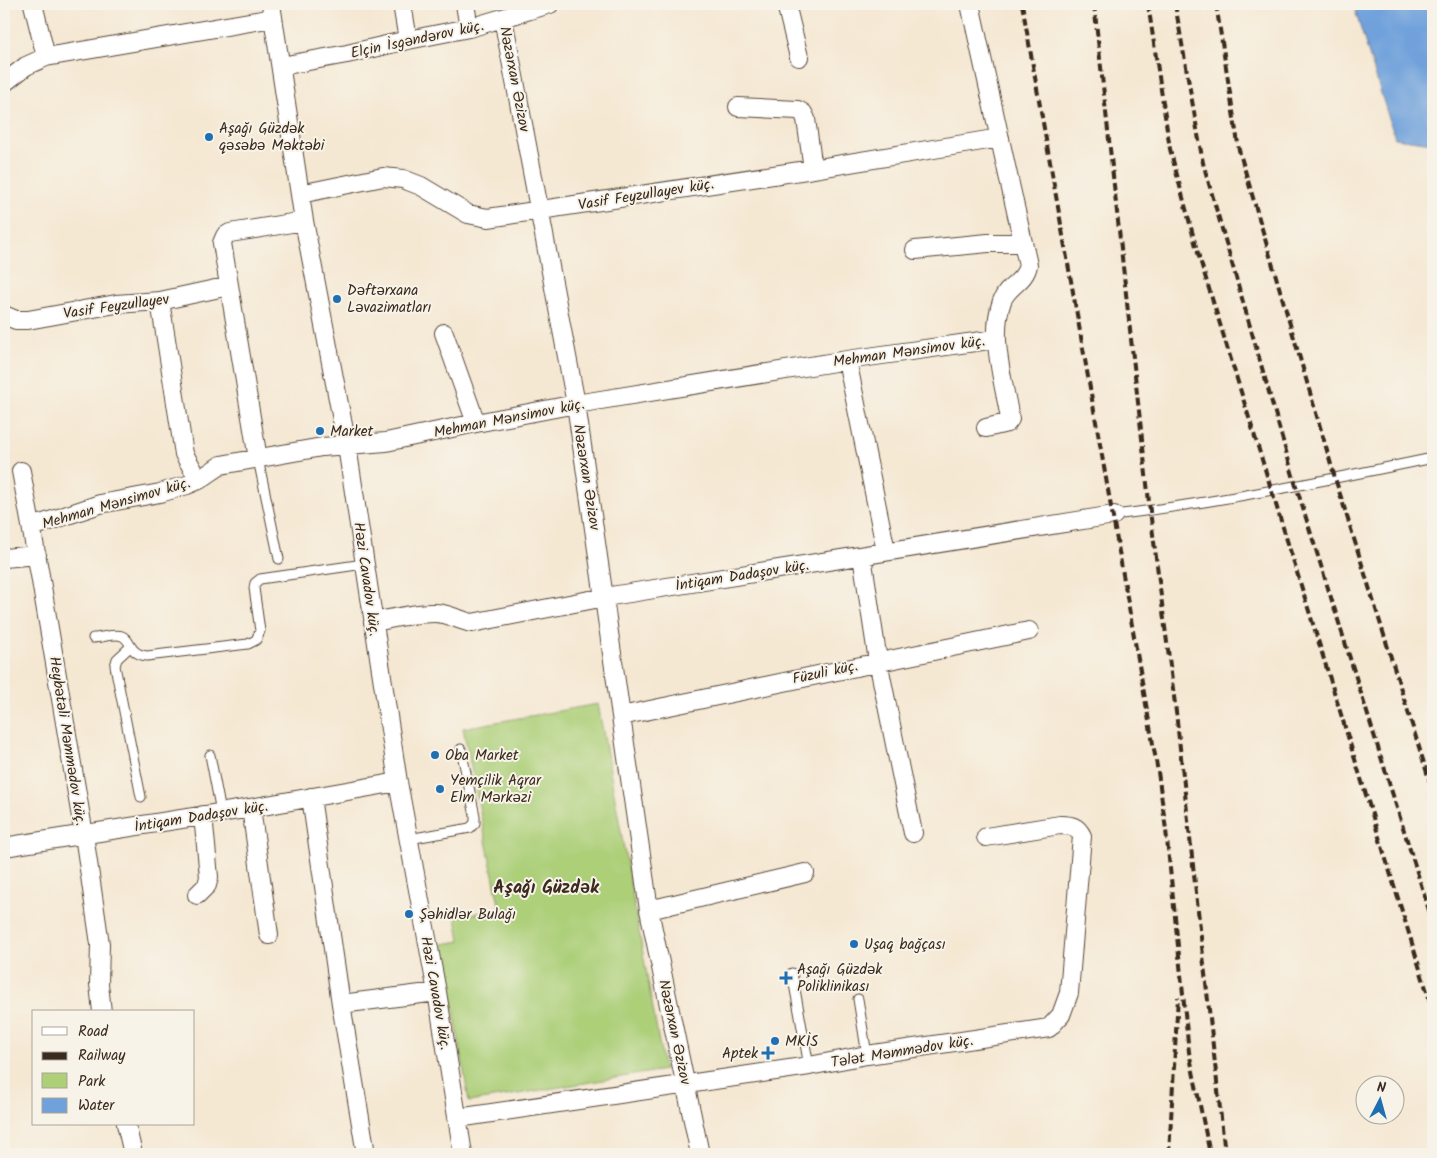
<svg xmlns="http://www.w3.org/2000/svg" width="1437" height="1158" font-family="Kalam,sans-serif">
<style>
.green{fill:#accf78;stroke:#747c4b}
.water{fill:#70a1db;stroke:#56667c}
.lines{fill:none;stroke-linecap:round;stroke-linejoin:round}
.lane-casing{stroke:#574639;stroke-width:11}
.street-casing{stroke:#574639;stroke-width:20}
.lane{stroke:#fff;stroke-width:9}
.street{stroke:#fff;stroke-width:18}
.rail{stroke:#3b2a1e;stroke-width:4;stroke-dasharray:8 4;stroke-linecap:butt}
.poi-dot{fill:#1f6fb2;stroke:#f7f3e8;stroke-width:2}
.labels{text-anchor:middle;stroke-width:4;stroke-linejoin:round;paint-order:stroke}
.street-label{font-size:15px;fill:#3b2a1e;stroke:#f7f3e8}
.poi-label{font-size:15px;fill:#3b2a1e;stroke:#f7f3e8;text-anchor:start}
.quarter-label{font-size:18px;font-weight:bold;fill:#3b2a1e;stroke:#f7f3e8}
</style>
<rect width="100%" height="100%" fill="#f7f3e8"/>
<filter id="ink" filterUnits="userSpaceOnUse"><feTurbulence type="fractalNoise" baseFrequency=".02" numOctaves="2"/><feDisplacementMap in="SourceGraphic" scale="10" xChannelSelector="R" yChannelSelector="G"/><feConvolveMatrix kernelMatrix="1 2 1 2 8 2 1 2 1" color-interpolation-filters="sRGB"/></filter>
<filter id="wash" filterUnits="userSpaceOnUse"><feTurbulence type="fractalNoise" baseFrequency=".0096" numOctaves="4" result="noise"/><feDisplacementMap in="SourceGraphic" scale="20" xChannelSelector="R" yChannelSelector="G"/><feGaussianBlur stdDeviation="1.12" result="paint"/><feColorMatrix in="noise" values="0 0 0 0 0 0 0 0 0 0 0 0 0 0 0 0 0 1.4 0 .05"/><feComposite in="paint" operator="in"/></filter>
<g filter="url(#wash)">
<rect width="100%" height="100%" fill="#f5e8d3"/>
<path class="green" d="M598,704L664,1070L469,1102L443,944L460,941L456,917L500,909L463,728Z"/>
<path class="water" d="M1353,4H1433V135L1432,143L1395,138Z"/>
</g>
<g filter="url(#ink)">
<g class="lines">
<g class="lane-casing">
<path id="lane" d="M258,459L279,559
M1114,515C1221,502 1327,480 1433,458
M93,638C101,638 115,633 122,636C132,640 128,654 147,656L248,644L256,640L260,631L254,588L255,583L260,579L364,564
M130,647L117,659L115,666L141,797
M210,755L221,812
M409,839L470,828L475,823V816L461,749
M792,973L809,1066
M858,999L867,1055"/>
</g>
<g class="street-casing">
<path id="street" d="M33,4L46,57
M271,4L304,221L347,446L398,782L437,992L463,1154
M402,4L408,40
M465,4L469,28
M786,4L799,57
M970,4L1028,265C1025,282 1007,286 1002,301C989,337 1004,382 1010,419L1007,423L986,428
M503,18L576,404L649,910L700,1154
M281,66L347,54L408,40L469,28L550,4
M4,83L26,66L46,57L273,18
M738,107L798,110L803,113L806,119L813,169
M300,194L383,177L403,179L421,186L468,214L488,218L813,169L1000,138
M915,250L988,243H1023
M160,301L184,454L199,480
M4,315L16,320H28L116,304L160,301L229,286
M444,333L476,423
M847,360L886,551
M258,459L222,243L225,236L230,233L304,221
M21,471L40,575L84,835L100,944L99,984L102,1012
M32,527L100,504L160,493L187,485L199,480L221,465L322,447L386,442L476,423L576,404L847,360L996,339
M862,556L878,661L913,833
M4,558L37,555
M373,622C391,619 426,610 443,614C453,616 462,621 472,623L605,597L1114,515
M621,716L1029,631
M311,797L341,1004L366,1154
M251,808L269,935
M4,847L251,808L398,782
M197,895L207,885L209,877L203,815
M649,910L805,873
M341,1004L437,992
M458,1118L809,1066L867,1055L1049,1028L1061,1015L1069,993L1082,836C1077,826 1071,825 1060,825L986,837
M126,1124L133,1154"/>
</g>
<use href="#lane" class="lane"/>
<use href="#street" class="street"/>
<path class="rail" d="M1022,4L1158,772L1166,830L1189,1052L1210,1154
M1094,4L1150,511L1176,712L1225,1154
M1148,4L1170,149L1197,250L1433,1011
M1175,4L1203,163L1296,486L1433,923
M1216,4L1239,150L1335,478L1433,792
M1169,1154L1178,997"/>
</g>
</g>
<g class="poi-dot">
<circle cx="209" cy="137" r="5"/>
<circle cx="337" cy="299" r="5"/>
<circle cx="320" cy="431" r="5"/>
<circle cx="435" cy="755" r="5"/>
<circle cx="440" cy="789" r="5"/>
<circle cx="409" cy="914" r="5"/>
<circle cx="854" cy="944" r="5"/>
<path d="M783.5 970.5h5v5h5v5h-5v5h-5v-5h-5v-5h5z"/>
<circle cx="775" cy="1041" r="5"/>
<path d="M765.5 1045.5h5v5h5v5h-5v5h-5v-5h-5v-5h5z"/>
</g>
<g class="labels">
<g class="street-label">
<text transform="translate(417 39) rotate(-12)" y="5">Elçin İsgəndərov küç.</text>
<text transform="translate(515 79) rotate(79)" y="5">Nəzərxan Əzizov</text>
<text transform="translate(646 194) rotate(-9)" y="5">Vasif Feyzullayev küç.</text>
<text transform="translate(116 306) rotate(-8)" y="5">Vasif Feyzullayev</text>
<text transform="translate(909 351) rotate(-8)" y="5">Mehman Mənsimov küç.</text>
<text transform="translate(509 418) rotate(-11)" y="5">Mehman Mənsimov küç.</text>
<text transform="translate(587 477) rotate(81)" y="5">Nəzərxan Əzizov</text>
<text transform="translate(116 503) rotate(-16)" y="5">Mehman Mənsimov küç.</text>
<text transform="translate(742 575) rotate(-9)" y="5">İntiqam Dadaşov küç.</text>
<text transform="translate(367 579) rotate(82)" y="5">Həzi Cavadov küç.</text>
<text transform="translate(825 672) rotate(-12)" y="5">Füzuli küç.</text>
<text transform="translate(68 741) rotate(81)" y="5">Heybətəli Məmmədov küç.</text>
<text transform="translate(201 816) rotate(-9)" y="5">İntiqam Dadaşov küç.</text>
<text transform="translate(436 993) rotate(80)" y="5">Həzi Cavadov küç.</text>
<text transform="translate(675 1032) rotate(78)" y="5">Nəzərxan Əzizov</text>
<text transform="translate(902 1051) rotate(-9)" y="5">Tələt Məmmədov küç.</text>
</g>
<g class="poi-label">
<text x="219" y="133">Aşağı Güzdək<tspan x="219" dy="17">qəsəbə Məktəbi</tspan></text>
<text x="347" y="295">Dəftərxana<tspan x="347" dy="17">Ləvazimatları</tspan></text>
<text x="330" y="436">Market</text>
<text x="445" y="760">Oba Market</text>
<text x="450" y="785">Yemçilik Aqrar<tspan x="450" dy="17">Elm Mərkəzi</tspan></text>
<text x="419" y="919">Şəhidlər Bulağı</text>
<text x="864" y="949">Uşaq bağçası</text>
<text x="797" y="974">Aşağı Güzdək<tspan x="797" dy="17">Poliklinikası</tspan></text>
<text x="785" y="1046">MKİS</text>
<text x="758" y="1058" text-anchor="end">Aptek</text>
</g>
<g class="quarter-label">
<text x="546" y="893">Aşağı Güzdək</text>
</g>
</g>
<rect width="1437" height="1158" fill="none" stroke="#f7f3e8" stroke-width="20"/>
<rect x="32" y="1010" width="162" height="115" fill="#f7f3e8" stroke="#aca397"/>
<rect x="42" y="1027" width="25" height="8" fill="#ffffff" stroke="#aca397"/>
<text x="78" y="1036" font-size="15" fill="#3b2a1e">Road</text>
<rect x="42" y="1052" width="25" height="8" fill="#3b2a1e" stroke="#aca397"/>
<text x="78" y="1060" font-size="15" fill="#3b2a1e">Railway</text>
<rect x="42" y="1073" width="25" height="15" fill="#accf78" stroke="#aca397"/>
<text x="78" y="1086" font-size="15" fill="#3b2a1e">Park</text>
<rect x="42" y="1098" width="25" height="15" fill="#70a1db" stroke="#aca397"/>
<text x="78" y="1110" font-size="15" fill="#3b2a1e">Water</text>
<g transform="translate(1380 1100) rotate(6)"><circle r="24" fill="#f7f3e8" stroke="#aca397"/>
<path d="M0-4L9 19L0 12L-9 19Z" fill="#1f6fb2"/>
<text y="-8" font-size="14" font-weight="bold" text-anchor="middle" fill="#3b2a1e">N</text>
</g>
</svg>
